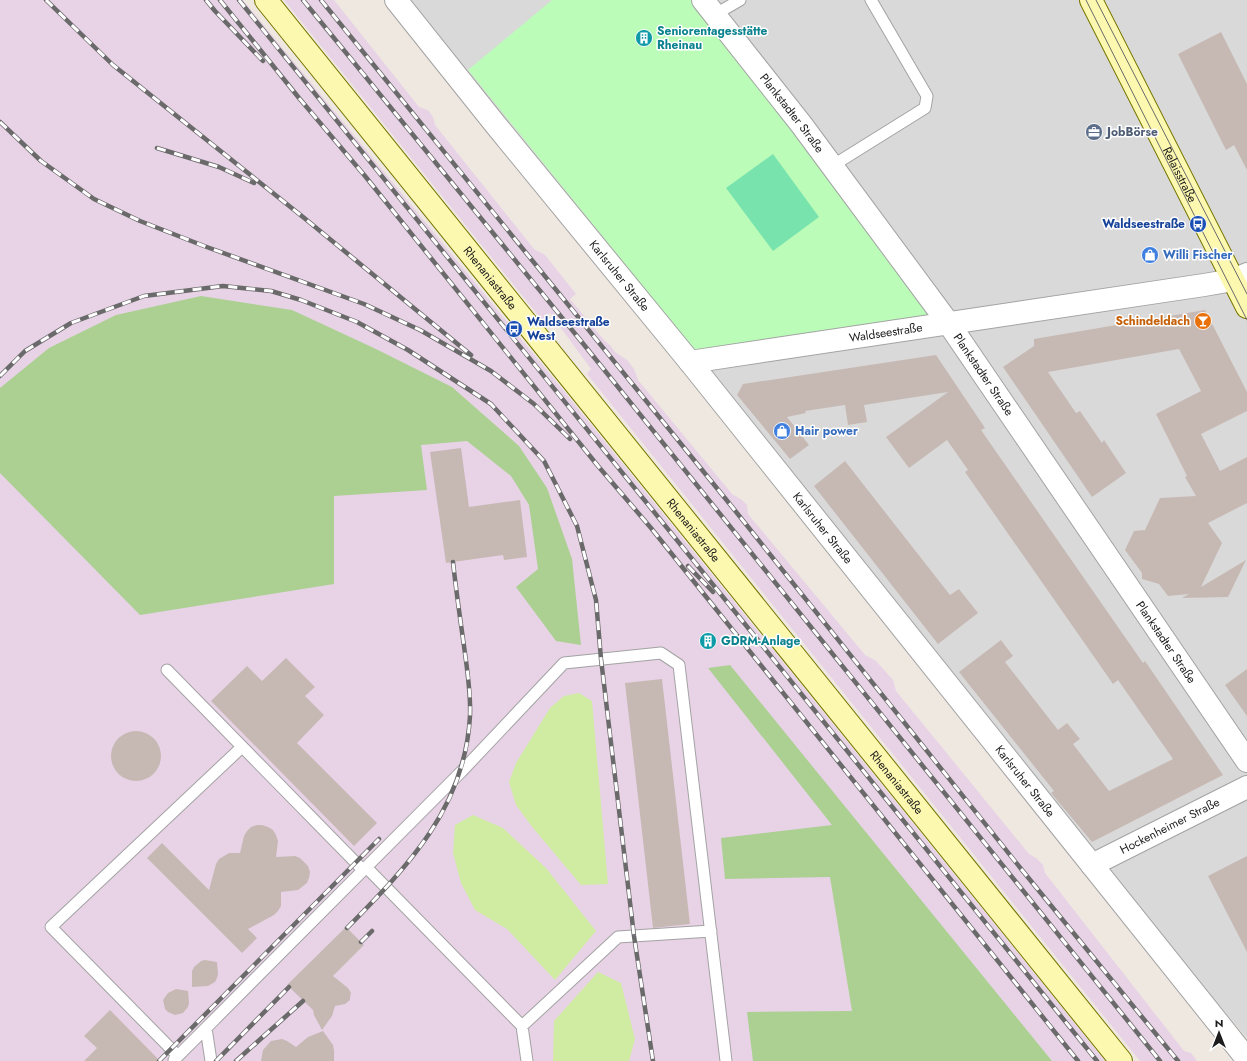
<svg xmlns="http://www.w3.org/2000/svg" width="1247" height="1061" font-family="Jost,sans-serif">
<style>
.residential{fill:#dad9d9}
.industrial{fill:#e8d2e6}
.grass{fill:#cfeca2}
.forest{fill:#abd092}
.park{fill:#bbfcb9}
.pitch{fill:#79e3ae}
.building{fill:#c6b9b4}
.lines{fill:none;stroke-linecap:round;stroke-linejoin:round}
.lane-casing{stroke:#a3a3a3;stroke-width:13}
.street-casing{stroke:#a3a3a3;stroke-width:24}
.secondary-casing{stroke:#757500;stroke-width:24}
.lane{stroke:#fff;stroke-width:11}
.street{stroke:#fff;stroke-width:22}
.secondary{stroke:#fdf8af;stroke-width:22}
.tram{stroke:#6a6a6a;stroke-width:1}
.rail-casing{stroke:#6a6a6a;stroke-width:4.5}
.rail{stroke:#fff;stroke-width:3;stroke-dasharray:9;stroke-linecap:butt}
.labels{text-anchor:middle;stroke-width:3;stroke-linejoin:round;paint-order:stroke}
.culture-label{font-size:12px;font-weight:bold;fill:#0d838f;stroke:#fff;text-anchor:start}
.street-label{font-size:12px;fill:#1c1c1c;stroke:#fff}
.service-label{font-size:12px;font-weight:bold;fill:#4e5e75;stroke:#fff;text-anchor:start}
.transit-label{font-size:12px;font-weight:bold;fill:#164399;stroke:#fff;text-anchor:end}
.shop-label{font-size:12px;font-weight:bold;fill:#366cbe;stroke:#fff;text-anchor:start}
.food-label{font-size:12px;font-weight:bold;fill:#c56008;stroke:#fff;text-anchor:end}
</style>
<rect width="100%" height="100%" fill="#eee8e0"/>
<path class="residential" d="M406,0H1247V1038L1083,846Z"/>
<path class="industrial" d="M0,0H243L563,390L1105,1061H0Z
M284,0H334L419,107L428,110L433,117L435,125L534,249L545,255L576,294L570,299L605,341L610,345L615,352L627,360L634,369L638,380L732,494L742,500L747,505L748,514L865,655L876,661L893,680L896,691L1029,854L1036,858L1043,865L1045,873L1184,1051L1191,1053L1197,1061H1140L587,374L591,369L550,313L542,320Z"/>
<path class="grass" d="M579,693L592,701L608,884L581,885L533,828L516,805L509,782L516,763L550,708L564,696Z
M473,815L503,828L546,868L596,931L555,980L507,929L475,910L461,883L453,853L455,825Z
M598,972L621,983L635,1039L629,1061H553L554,1021Z"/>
<path class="forest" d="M201,296L292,310L376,349L452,387L519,446L547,488L572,559L581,645L556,641L516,587L538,569L529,505L511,476L467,441L421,445L427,490L334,496V584L140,615L0,473V388L49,348L116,315Z
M730,665L1052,1061H753L747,1012L852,1011L830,877L725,879L721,838L832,825L708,668Z"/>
<path class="park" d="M552,0H701L949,324L696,352L468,70Z"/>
<path class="pitch" d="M773,154L819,217L773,251L726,188Z"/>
<path class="building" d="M1221,32L1247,84V170L1234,145L1226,150L1178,54Z
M1205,310L1247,392V411L1201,434L1220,471L1247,457V503L1208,523L1222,543L1201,587L1246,560L1228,597L1182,598L1189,594L1168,596L1159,584L1142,579V573L1125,550L1134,531L1145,530L1160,498L1196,496L1185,477L1187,476L1156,414L1201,391L1179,349L1048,372L1076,413L1080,411L1102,443L1104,440L1126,473L1092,497L1003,367L1034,346V339Z
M936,355L985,428L981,430L1143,663L1145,661L1223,775L1092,842L1051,793L1054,791L959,672L1001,640L1013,656L1005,662L1058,730L1067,723L1080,739L1073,744L1109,791L1173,759L1118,680L1113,684L965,472L968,470L947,440L909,468L886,437L948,392L864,405L867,422L848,425L845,405L805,411L806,413L787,417L809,445L790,459L737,395L743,384Z
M461,448L469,507L520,500L527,557L504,560L503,555L446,563L430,452Z
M845,461L950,595L959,589L978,613L938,644L814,486Z
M286,658L315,687L305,696L324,715L297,743L377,823L354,846L211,701L247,666L262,681Z
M1247,669V716L1225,685Z
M662,679L690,924L653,928L625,683Z
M111 756a25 25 0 1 1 50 0a25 25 0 1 1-50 0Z
M257,825H262L268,827L273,830L276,835L278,841L276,857L295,856L300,858L308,866L310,872L309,878L307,883L298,890L281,892V906L278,911L274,915L248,929L257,938L242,953L147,858L162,843L209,890L216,864L219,859L229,853H240L244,836L247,831L251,827Z
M1247,856V952L1208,876Z
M346,927L364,945L333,976L348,988L351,993L350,997V1000L345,1004L335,1006L332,1016L322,1030L314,1015L313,1010L287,985Z
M205,960L217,962L218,974L217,978L215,982L208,986L192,987V971L194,967L201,961Z
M176,989L188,991L189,1003L188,1007L183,1013L175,1015L168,1012L165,1009L163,1000L168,993Z
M110,1010L160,1061H84L97,1048L84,1036Z
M323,1031L333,1045L334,1051V1061H261L263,1050L271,1041L282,1039L287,1041L296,1047L308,1037Z"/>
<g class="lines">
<g class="lane-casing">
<path id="lane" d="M714,15L740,0
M832,166L925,108L927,96L871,0
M167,670L363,870
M366,867L522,1026
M178,1056L51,927L242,747
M174,1060L206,1028
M211,1061L206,1028L461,772L564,663L661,653L679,665L726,1061
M527,1061L522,1026L618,937L711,931"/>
</g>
<g class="street-casing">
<g id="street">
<path id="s1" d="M396,0L495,124L690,362L1247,1059"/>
<path id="s2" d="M703,0L801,124L949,324L1247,761"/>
<path id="s3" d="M690,362L1204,285L1233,280L1247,274"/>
<path id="s4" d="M1092,865L1247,787"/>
</g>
</g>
<g class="secondary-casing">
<g id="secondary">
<path id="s5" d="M266,0L1121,1061"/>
<path id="s6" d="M1091,0L1247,307"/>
</g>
</g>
<use href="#lane" class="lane"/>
<use href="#street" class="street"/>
<use href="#secondary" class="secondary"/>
<path class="tram" d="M1086,0L1247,320
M1096,0L1247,294"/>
<g class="rail-casing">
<path id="rail" d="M46,0L113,65L303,217L471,355
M206,0L215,11L263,61
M220,0L299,98L365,176L598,466L651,528L1078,1061
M239,0L753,634L1097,1061
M303,0L581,341L1160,1061
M321,0L733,508L1022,870L1178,1061
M0,122L41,161L94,199L140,221L204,246L364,304L420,330L491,371L534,404L570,439
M157,148L219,167L254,183
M0,376L25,351L71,323L144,296L223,286L271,291L301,300L357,322L408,350L491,404L544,461L577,526L596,600L601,659L634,936L653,1061
M688,566L713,592
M347,928C408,866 465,808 470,716C471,692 467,669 464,646C460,618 456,590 453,562
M361,942L372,931
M159,1061L379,839
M216,1061L289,987
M236,1061L303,1001"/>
</g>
<use href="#rail" class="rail"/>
</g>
<defs>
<g id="building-disc" transform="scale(0.9)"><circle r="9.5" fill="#0f9aa8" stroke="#fff"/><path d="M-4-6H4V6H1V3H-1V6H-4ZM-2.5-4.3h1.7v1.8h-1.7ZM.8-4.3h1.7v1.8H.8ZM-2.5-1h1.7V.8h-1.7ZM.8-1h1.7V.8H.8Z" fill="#fff"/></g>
<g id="office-disc" transform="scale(0.9)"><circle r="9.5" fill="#5c6f8a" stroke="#fff"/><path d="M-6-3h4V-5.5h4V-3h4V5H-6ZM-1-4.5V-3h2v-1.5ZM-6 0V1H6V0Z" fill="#fff"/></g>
<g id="bus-disc" transform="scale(0.9)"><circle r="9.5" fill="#1a4fb4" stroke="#fff"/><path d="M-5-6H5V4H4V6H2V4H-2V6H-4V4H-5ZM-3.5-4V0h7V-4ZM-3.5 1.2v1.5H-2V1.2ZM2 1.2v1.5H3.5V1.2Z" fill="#fff"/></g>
<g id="shop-disc" transform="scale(0.9)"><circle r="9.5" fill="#3f7fe0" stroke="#fff"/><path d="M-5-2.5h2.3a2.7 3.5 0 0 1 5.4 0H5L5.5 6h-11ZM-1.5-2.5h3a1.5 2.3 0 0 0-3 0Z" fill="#fff"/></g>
<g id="bar-disc" transform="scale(0.9)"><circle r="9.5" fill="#e8710a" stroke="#fff"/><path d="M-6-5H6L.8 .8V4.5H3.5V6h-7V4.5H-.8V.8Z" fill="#fff"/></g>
</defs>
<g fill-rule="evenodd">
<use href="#building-disc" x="644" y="38"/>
<use href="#office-disc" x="1094" y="132"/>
<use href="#bus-disc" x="1198" y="224"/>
<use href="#shop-disc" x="1150" y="255"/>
<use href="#bar-disc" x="1203" y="321"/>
<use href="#bus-disc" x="514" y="329"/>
<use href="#shop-disc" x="782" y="431"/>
<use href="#building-disc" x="708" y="641"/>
</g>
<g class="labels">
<g class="culture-label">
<text x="657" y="35">Seniorentagesstätte<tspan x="657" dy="14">Rheinau</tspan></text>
<text x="721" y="645">GDRM-Anlage</text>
</g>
<g class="street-label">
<text dy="4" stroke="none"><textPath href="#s2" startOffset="144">Plankstadter Straße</textPath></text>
<text dy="4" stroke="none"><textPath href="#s6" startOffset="196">Relaisstraße</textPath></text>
<text dy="4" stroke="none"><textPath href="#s1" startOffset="355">Karlsruher Straße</textPath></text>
<text dy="4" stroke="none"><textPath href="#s5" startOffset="357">Rhenaniastraße</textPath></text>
<text dy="4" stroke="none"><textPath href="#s3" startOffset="198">Waldseestraße</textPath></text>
<text dy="4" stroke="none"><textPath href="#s2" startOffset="468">Plankstadter Straße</textPath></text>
<text dy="4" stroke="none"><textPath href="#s1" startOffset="679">Karlsruher Straße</textPath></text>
<text dy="4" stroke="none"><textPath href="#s5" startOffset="681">Rhenaniastraße</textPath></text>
<text dy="4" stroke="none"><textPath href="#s2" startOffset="792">Plankstadter Straße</textPath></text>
<text dy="4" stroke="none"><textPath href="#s1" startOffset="1003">Karlsruher Straße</textPath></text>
<text dy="4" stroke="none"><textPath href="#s5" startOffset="1005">Rhenaniastraße</textPath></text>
<text dy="4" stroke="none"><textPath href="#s4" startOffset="87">Hockenheimer Straße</textPath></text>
</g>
<g class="service-label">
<text x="1107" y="136">JobBörse</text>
</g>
<g class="transit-label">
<text x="1185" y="228">Waldseestraße</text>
<text x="527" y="326" text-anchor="start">Waldseestraße<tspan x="527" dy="14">West</tspan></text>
</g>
<g class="shop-label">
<text x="1163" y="259">Willi Fischer</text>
<text x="795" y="435">Hair power</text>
</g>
<g class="food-label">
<text x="1190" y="325">Schindeldach</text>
</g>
</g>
<g transform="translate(1219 1033)" stroke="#ffffff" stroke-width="3" paint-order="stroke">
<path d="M0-3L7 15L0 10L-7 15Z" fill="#1c1c1c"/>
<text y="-6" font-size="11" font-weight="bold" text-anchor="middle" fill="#1c1c1c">N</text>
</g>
</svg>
